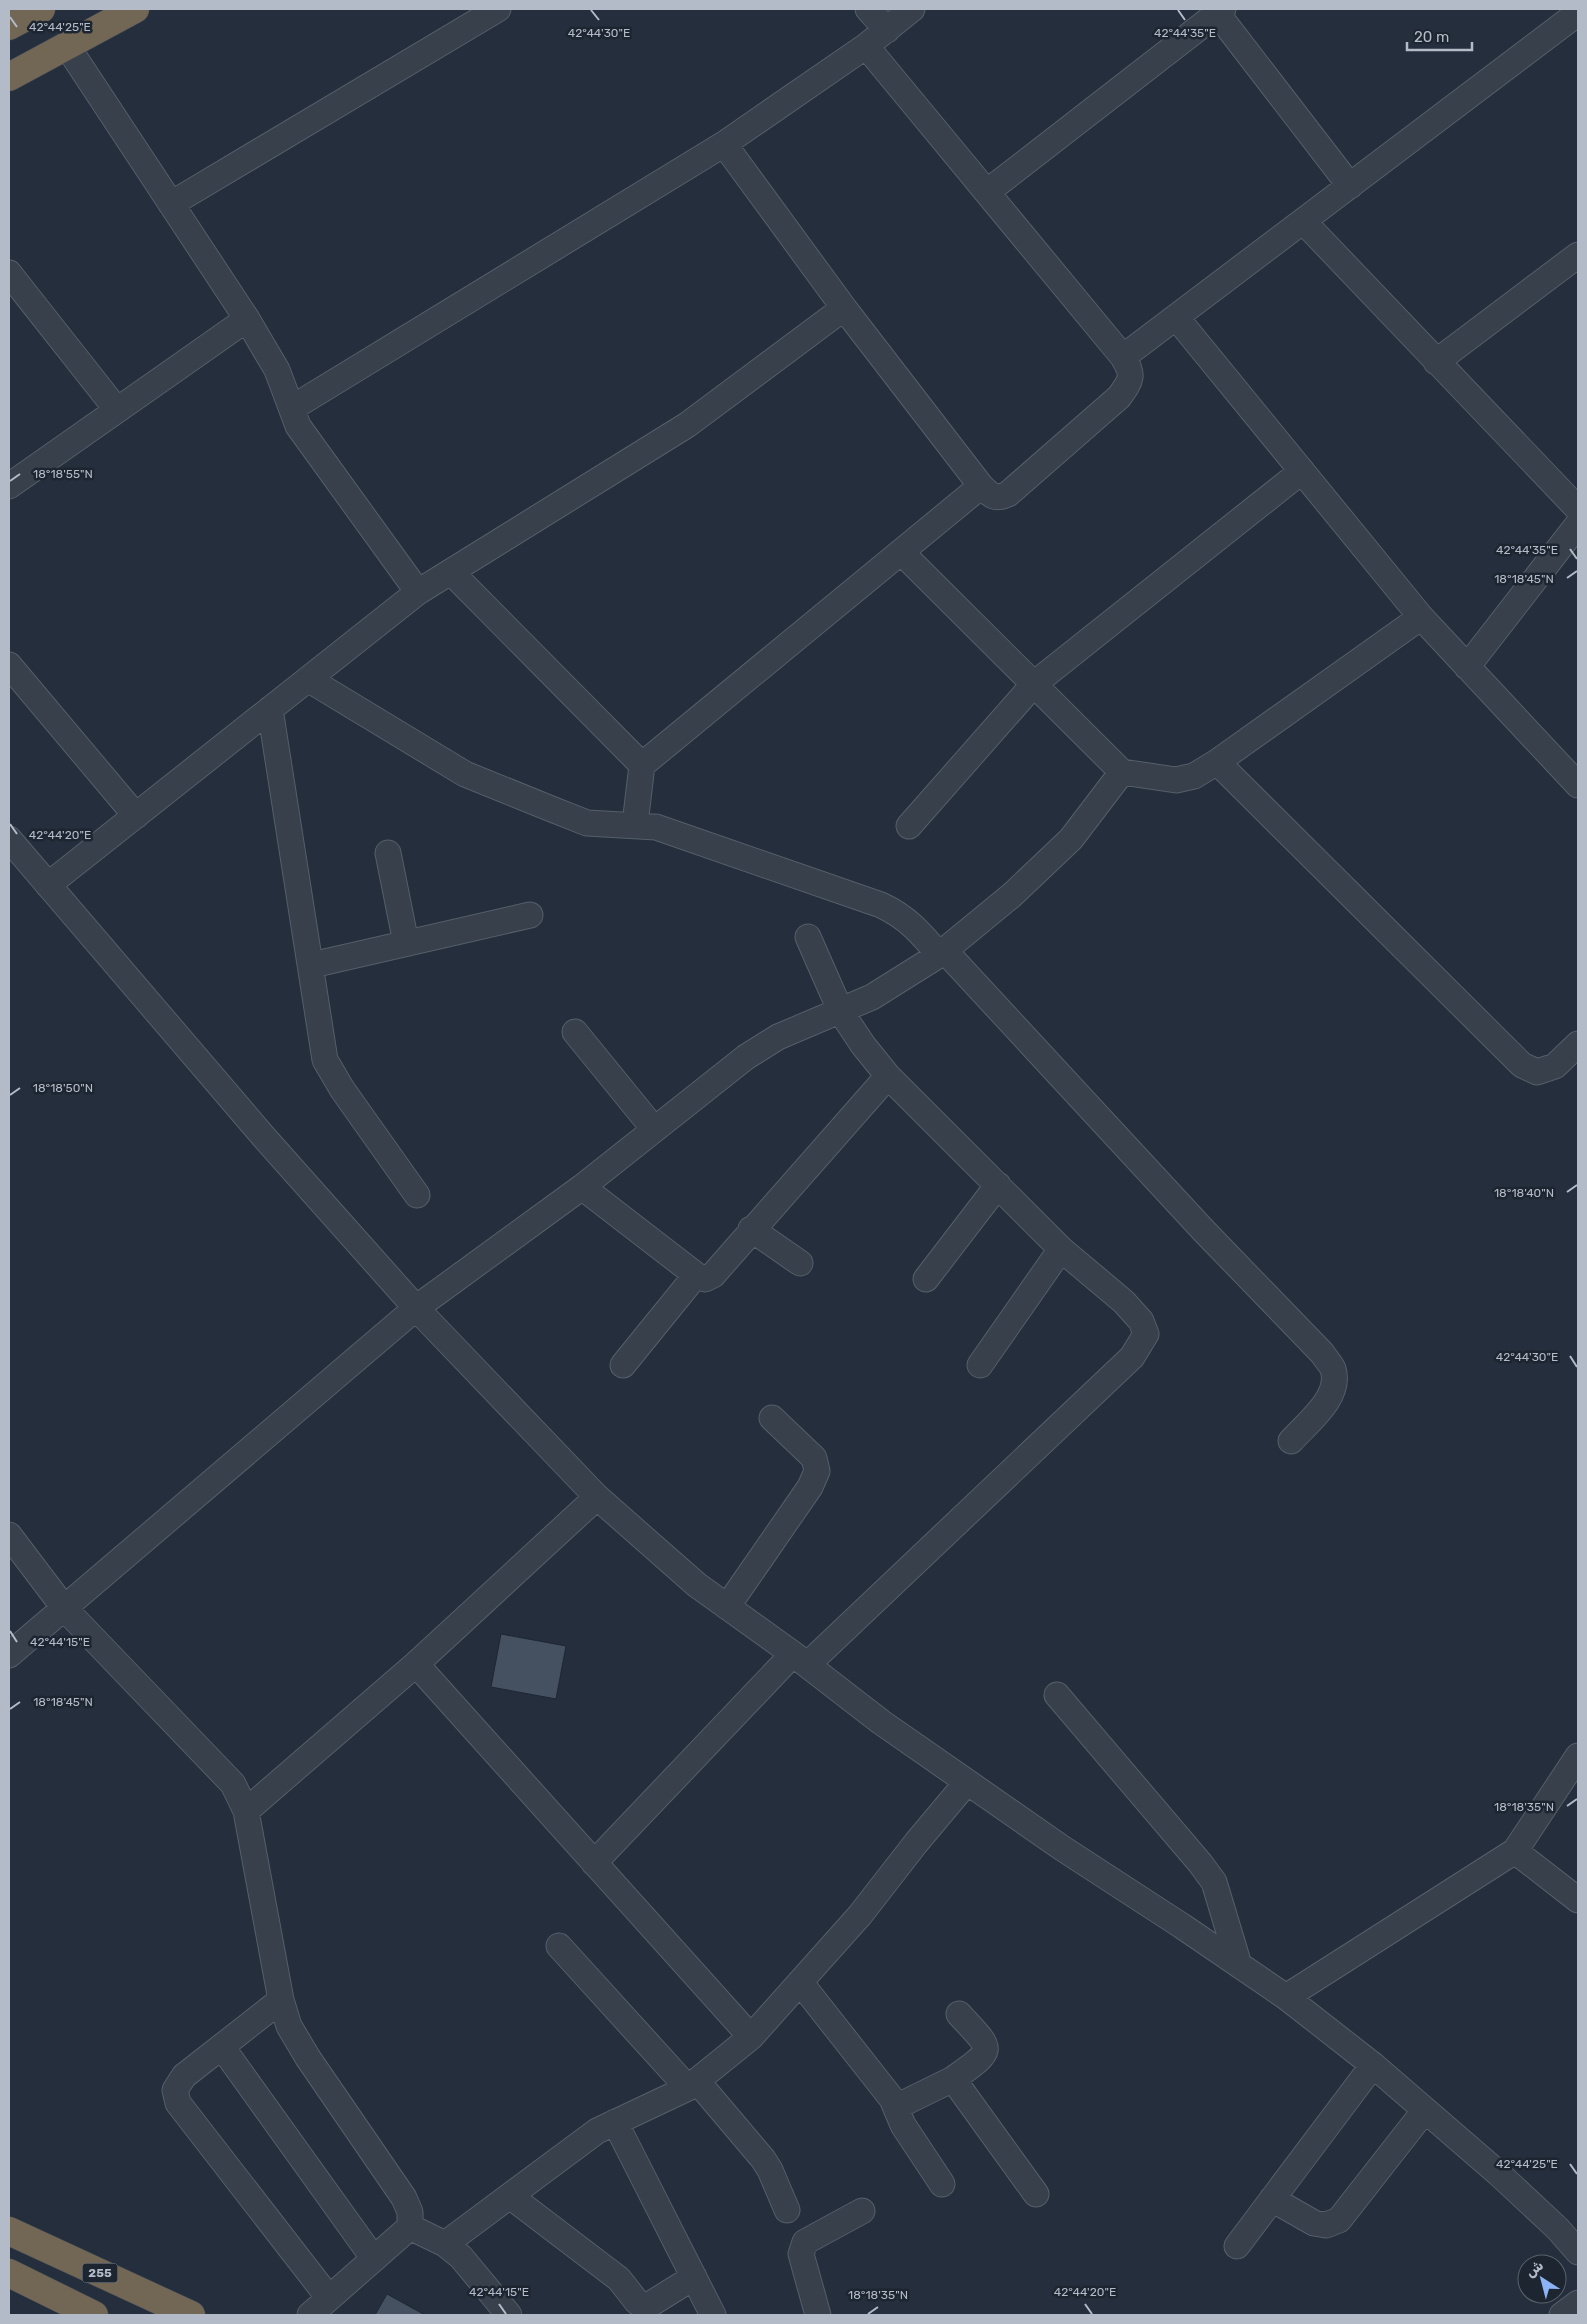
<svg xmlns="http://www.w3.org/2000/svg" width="1587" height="2324" font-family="Rubik,Vazirmatn,sans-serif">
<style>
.building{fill:#455060;stroke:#1f2733}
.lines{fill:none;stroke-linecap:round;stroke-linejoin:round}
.minor-casing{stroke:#565e6a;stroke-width:27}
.highway-casing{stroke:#434b57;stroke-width:29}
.minor{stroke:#38404c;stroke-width:25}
.highway{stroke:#726755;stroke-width:28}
.ticks{fill:none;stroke:#b3bbc8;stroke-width:2}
.labels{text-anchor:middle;stroke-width:5;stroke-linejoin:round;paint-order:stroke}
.shield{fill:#1d2531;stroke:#868e9b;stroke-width:1}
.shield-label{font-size:12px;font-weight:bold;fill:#b3bbc8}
.ticks-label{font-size:12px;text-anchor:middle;fill:#b3bbc8;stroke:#1d2531;stroke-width:5;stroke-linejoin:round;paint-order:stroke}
</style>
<rect width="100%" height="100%" fill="#242e3c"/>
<path class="building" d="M501,1634L566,1646L556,1699L491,1687Z
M387,2294L425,2315H375Z"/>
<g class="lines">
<g class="minor-casing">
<path id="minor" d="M868,9L887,30
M1217,13L1350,186
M67,46L247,319L277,370L298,426L418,592
M866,46L1123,357L1578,13
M987,192L1223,9
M171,204L498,9
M1303,221L1578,509
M9,273L117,410
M1176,317L1421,617L1578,785
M1436,362L1578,255
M292,408L724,144L866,46L912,9
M9,486L247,319
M981,486C991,496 995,500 1008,494L1119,397C1132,379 1134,376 1123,357
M451,572L642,765
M9,665L136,816
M1467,667L1578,524
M308,679L465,774L554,810L587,823L656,827L881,905C907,917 922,934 939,955
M270,709L325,1060L342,1089L417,1195
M1217,762L1522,1065L1537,1072L1555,1066L1578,1044
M1122,772L1176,780L1194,776L1217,762L1421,617
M635,824L642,765L981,486L844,308L724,144
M909,826L1034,684L1302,471
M9,839L263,1136L416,1308L597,1497L697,1585L793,1654L881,1722L1062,1848L1182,1926L1286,1997L1373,2065L1498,2173L1558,2229L1578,2252
M388,853L406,943
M48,885L418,592L687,425L844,308
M945,951L1204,1231L1322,1353C1325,1358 1331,1364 1333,1369C1342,1397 1307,1423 1291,1441
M312,965L530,915
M575,1032L654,1129
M582,1187L696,1275L705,1279L713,1275L888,1076
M751,1229L800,1263
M926,1279L998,1185
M623,1365L696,1275
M980,1365L1061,1249
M9,1535L65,1609L233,1784L246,1811L281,2000L289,2026L308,2058L404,2198L410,2212V2227L310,2315
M727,1607L810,1487L817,1471L814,1458L772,1418
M9,1655L416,1308L582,1187L746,1057L778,1037L872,997L939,955L1012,895L1071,839L1122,772L901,552
M416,1664L751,2037
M807,1665L1132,1357L1146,1334L1141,1321L1124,1302L1061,1249L888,1076L863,1045L841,1012L808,937
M1057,1695L1200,1863L1214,1882L1239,1965
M246,1811L416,1664L597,1497
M1515,1851L1578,1900
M594,1863L793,1654
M559,1946L688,2088
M800,1982L892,2099L903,2125L942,2184
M1286,1997L1515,1851L1578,1756
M281,2000L184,2076L175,2090L178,2103L329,2298
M222,2047L374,2259
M953,2079C996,2048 994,2052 959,2014
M697,2081L763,2159L770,2170L787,2210
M896,2107L953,2079L1036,2194
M615,2122L713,2315
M510,2196L619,2279L637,2302L642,2305H649L694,2277
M1272,2199L1314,2223L1326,2225L1339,2220L1425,2110
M410,2227L445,2244L461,2257L509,2315
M445,2244L597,2131L688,2088L751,2037L860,1915L916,1843L967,1782
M1237,2246L1373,2065
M818,2315L801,2254L805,2242L862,2211
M1562,2315L1578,2303"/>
</g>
<g class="highway-casing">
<path id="highway" d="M9,26L41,9
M9,77L135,9
M9,2231L191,2315
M9,2273L94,2315"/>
</g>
<use href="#minor" class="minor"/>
<use href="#highway" class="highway"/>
</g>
<path class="ticks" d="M591,10L599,20M1178,10L1185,20M10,17L17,27M10,481L20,474M1570,549L1577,559M1567,578L1577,571M10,824L17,834M10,1095L20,1088M1567,1192L1577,1185M1570,1356L1577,1367M10,1631L17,1642M10,1709L20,1702M1567,1806L1577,1799M1570,2164L1577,2174M499,2304L506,2314M1085,2304L1092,2314M868,2314L878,2307"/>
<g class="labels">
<rect class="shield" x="82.5" y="2263.5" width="35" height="19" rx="4"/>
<g class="shield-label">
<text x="100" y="2277">255</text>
</g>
</g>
<g class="ticks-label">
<text x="60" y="31">42°44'25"E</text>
<text x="599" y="37">42°44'30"E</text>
<text x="1185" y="37">42°44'35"E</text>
<text x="63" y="478">18°18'55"N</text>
<text x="1527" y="554">42°44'35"E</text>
<text x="1524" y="583">18°18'45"N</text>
<text x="60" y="839">42°44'20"E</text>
<text x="63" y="1092">18°18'50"N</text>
<text x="1524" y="1197">18°18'40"N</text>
<text x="1527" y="1361">42°44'30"E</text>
<text x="60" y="1646">42°44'15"E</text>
<text x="63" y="1706">18°18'45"N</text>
<text x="1524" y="1811">18°18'35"N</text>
<text x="1527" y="2168">42°44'25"E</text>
<text x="499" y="2296">42°44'15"E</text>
<text x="1085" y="2296">42°44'20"E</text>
<text x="878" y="2299">18°18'35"N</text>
</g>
<rect width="1587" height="2324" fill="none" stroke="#b3bbc8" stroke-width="20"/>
<g transform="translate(1542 2279) rotate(324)"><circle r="24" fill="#1d2531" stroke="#59616d"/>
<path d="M0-4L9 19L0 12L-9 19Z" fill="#8bb3f5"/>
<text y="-8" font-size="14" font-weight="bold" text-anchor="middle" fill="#b3bbc8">ش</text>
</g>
<path d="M1407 42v8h65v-8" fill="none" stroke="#b3bbc8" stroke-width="2.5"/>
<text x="1414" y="42" font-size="15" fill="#b3bbc8" stroke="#1d2531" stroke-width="4" paint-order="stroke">20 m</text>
</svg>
